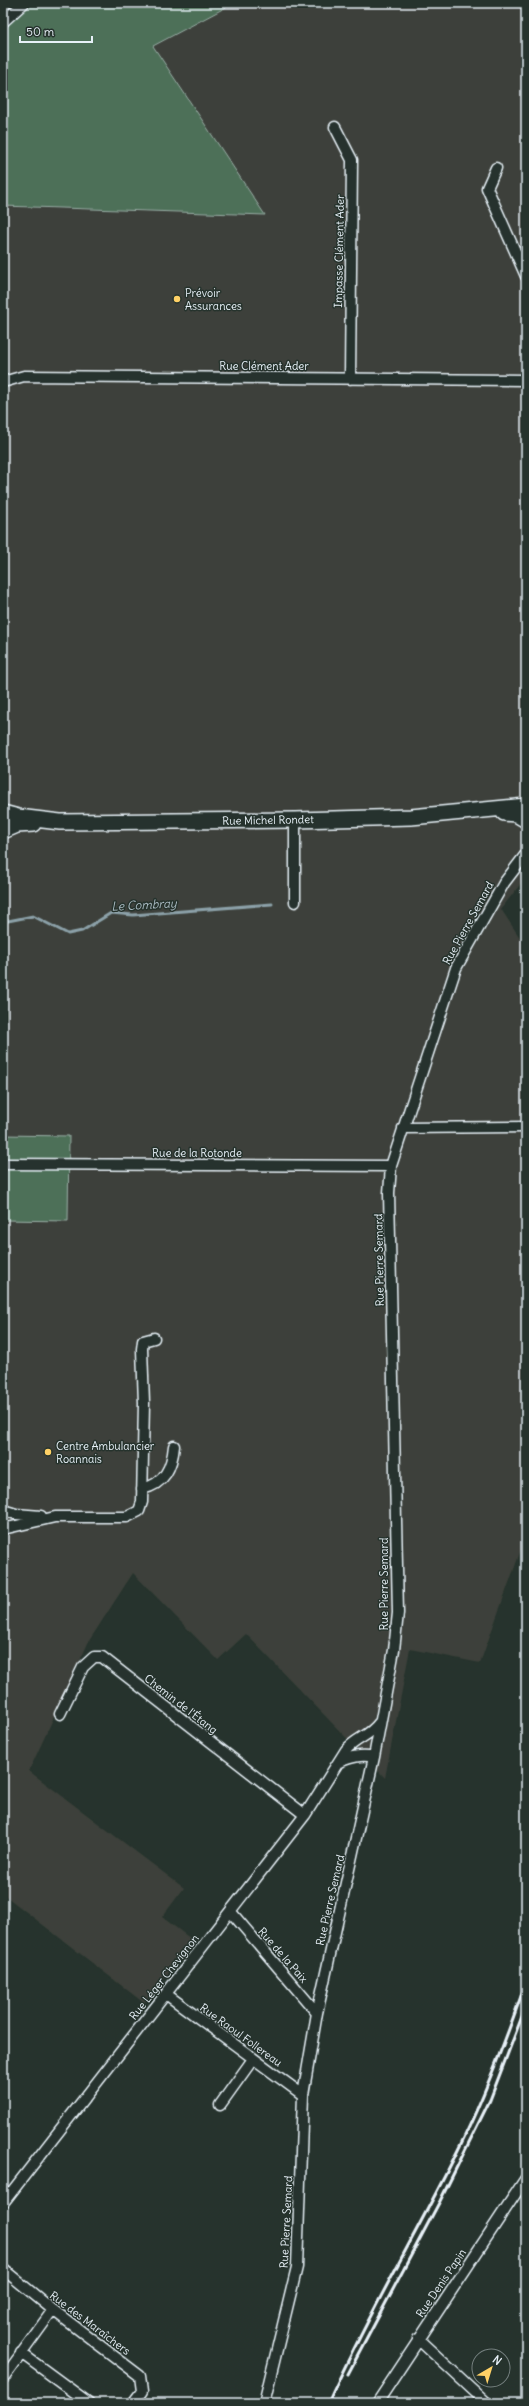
<svg xmlns="http://www.w3.org/2000/svg" width="529" height="2406" font-family="Delius,sans-serif">
<style>
.built{fill:#3c413a}
.green{fill:#4e6f59;stroke:#9bb0a8}
.lines{fill:none;stroke-linecap:round;stroke-linejoin:round}
.stream{stroke:#8ca1a9;stroke-width:3}
.street-casing{stroke:#e8f1f8;stroke-width:13}
.secondary-casing{stroke:#e8f1f8;stroke-width:18}
.street{stroke:#26332d;stroke-width:10}
.secondary{stroke:#26332d;stroke-width:15}
.rail{stroke:#e8f1f8;stroke-width:3}
.poi-dot{fill:#ffd166;stroke:#26332d;stroke-width:1.5}
.labels{text-anchor:middle;stroke-width:3;stroke-linejoin:round;paint-order:stroke}
.street-label{font-size:11px;fill:#e8f1f8;stroke:#26332d}
.poi-label{font-size:11px;fill:#e8f1f8;stroke:#26332d;text-anchor:start}
.water-label{font-size:12px;font-style:italic;fill:#abbcc4;stroke:#26332d}
</style>
<rect width="100%" height="100%" fill="#26332d"/>
<filter id="ink" filterUnits="userSpaceOnUse"><feTurbulence type="fractalNoise" baseFrequency=".025" numOctaves="2"/><feDisplacementMap in="SourceGraphic" scale="8" xChannelSelector="R" yChannelSelector="G"/><feConvolveMatrix kernelMatrix="1 2 1 2 8 2 1 2 1" color-interpolation-filters="sRGB"/></filter>
<g filter="url(#ink)">
<path class="built" d="M234,3H526V877L501,909L526,947V1536L480,1663L410,1649L385,1778L246,1634L218,1660L133,1573L89,1641L29,1771L184,1888L162,1917L195,1942L144,2003L3,1894V206L264,215L153,46Z"/>
<path class="green" d="M3,3H234L153,46L265,215L3,206Z
M3,1007H6L3,1135L69,1136L68,1221L3,1220Z"/>
<g class="lines">
<path class="stream" d="M3,922L33,916L68,934L82,931L111,913L133,915L272,904"/>
<g class="street-casing">
<path id="street" d="M3,22L24,3
M335,127L352,160L350,379
M496,168L487,188L526,276
M3,382L24,376L526,380
M295,820V902
M403,1128L526,1127
M3,1164L391,1166
M142,1489C165,1484 172,1467 174,1446
M3,1510L16,1514L41,1516
M3,1529L55,1517H127L139,1511L142,1502L144,1403L142,1349L143,1341L154,1338
M60,1714L83,1667L94,1657H102L305,1815
M339,1762C351,1757 361,1754 374,1757
M231,1912L317,2013
M166,1994L303,2095
M220,2105L253,2059
M3,2203L305,1815L346,1750C356,1738 370,1736 379,1723
M3,2269L53,2310L140,2376L142,2391L133,2403
M418,2339L487,2403
M21,2353L89,2403
M3,2379L53,2310
M264,2403L297,2267L303,2095L317,2013L374,1757L394,1650L398,1613L389,1193L391,1166L456,968L504,883L526,854
M377,2403L526,2178"/>
</g>
<g class="secondary-casing">
<path id="secondary" d="M3,813L18,817L60,822L295,820L411,817L526,806
M504,813L516,814L526,820
M3,831L17,825L33,824"/>
</g>
<use href="#street" class="street"/>
<use href="#secondary" class="secondary"/>
<path class="rail" d="M348,2374L440,2201L490,2100L526,2006
M328,2403C367,2316 416,2235 458,2150C485,2096 506,2039 526,1982"/>
</g>
</g>
<g class="poi-dot">
<circle cx="177" cy="299" r="4"/>
<circle cx="48" cy="1452" r="4"/>
</g>
<g class="labels">
<g class="street-label">
<text transform="translate(339 251) rotate(-89)" y="4">Impasse Clément Ader</text>
<text x="264" y="370">Rue Clément Ader</text>
<text transform="translate(268 820) rotate(-1)" y="4">Rue Michel Rondet</text>
<text transform="translate(468 923) rotate(-61)" y="4">Rue Pierre Semard</text>
<text x="197" y="1157">Rue de la Rotonde</text>
<text transform="translate(379 1260) rotate(-91)" y="4">Rue Pierre Semard</text>
<text transform="translate(384 1584) rotate(-90)" y="4">Rue Pierre Semard</text>
<text transform="translate(181 1704) rotate(38)" y="4">Chemin de l'Étang</text>
<text transform="translate(330 1900) rotate(-77)" y="4">Rue Pierre Semard</text>
<text transform="translate(283 1955) rotate(49)" y="4">Rue de la Paix</text>
<text transform="translate(164 1977) rotate(-52)" y="4">Rue Léger Chevignon</text>
<text transform="translate(241 2035) rotate(36)" y="4">Rue Raoul Follereau</text>
<text transform="translate(286 2222) rotate(-87)" y="4">Rue Pierre Semard</text>
<text transform="translate(441 2283) rotate(-56)" y="4">Rue Denis Papin</text>
<text transform="translate(90 2323) rotate(37)" y="4">Rue des Maraîchers</text>
</g>
<g class="poi-label">
<text x="185" y="297">Prévoir<tspan x="185" dy="13">Assurances</tspan></text>
<text x="56" y="1450">Centre Ambulancier<tspan x="56" dy="13">Roannais</tspan></text>
</g>
<g class="water-label">
<text transform="translate(144 905) rotate(-3)" y="4">Le Combray</text>
</g>
</g>
<rect width="529" height="2406" fill="none" stroke="#26332d" stroke-width="16"/>
<rect x="8" y="8" width="513" height="2390" fill="none" stroke="#e8f1f8" stroke-width="1.5" filter="url(#ink)"/>
<g transform="translate(491 2368) rotate(38)"><circle r="19" fill="#26332d" stroke="#747f7e"/>
<path d="M0-3L7 15L0 10L-7 15Z" fill="#ffd166"/>
<text y="-6" font-size="11" font-weight="bold" text-anchor="middle" fill="#e8f1f8">N</text>
</g>
<path d="M20 36v6h72v-6" fill="none" stroke="#e8f1f8" stroke-width="2"/>
<text x="26" y="36" font-size="12" fill="#e8f1f8" stroke="#26332d" stroke-width="3" paint-order="stroke">50 m</text>
</svg>
